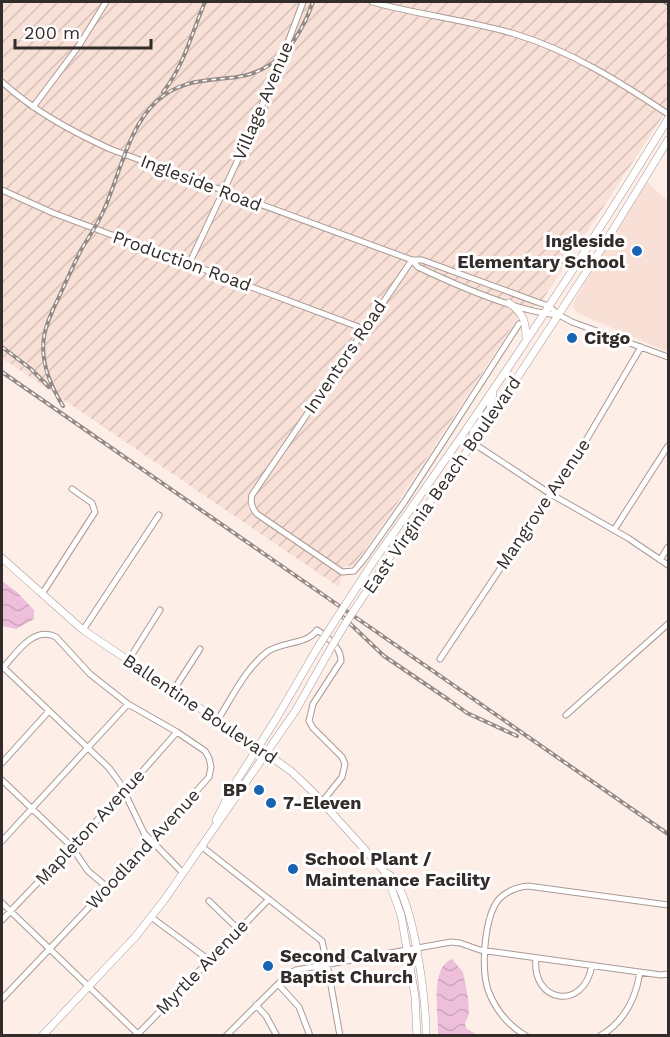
<svg xmlns="http://www.w3.org/2000/svg" width="670" height="1037" font-family="'Work Sans',sans-serif">
<style>
.built{fill:#f8e0d7}
.industrial{fill:url(#industrial-furrows)}
.water{fill:url(#water-waves)}
.lines{fill:none;stroke-linecap:round;stroke-linejoin:round}
.minor-casing{stroke:#a99a95;stroke-width:7}
.major-casing{stroke:#a99a95;stroke-width:8}
.minor{stroke:#fff;stroke-width:5}
.major{stroke:#fff;stroke-width:7}
.rail-casing{stroke:#958a86;stroke-width:4}
.rail{stroke:#fff;stroke-width:1.5;stroke-dasharray:4.5;stroke-linecap:butt}
.major-bridge-casing{stroke:#a99a95;stroke-width:8;stroke-linecap:butt}
.major-bridge{stroke:#fff;stroke-width:7}
.poi-dot{fill:#1864b3;stroke:#fff;stroke-width:2}
.labels{text-anchor:middle;stroke-width:6;stroke-linejoin:round;paint-order:stroke}
.street-label{font-size:18px;fill:#322c2a;stroke:#fff}
.poi-label{font-size:18px;font-weight:bold;fill:#322c2a;stroke:#fff;text-anchor:start}
</style>
<defs>
<pattern id="industrial-furrows" width="10" height="10" patternUnits="userSpaceOnUse" patternTransform="scale(1.5)"><rect width="10" height="10" fill="#f8e0d7"/><path d="M-1 1l2-2M0 10L10 0M9 11l2-2" fill="none" stroke="#d5c0b9"/></pattern>
<pattern id="water-waves" width="16" height="10" patternUnits="userSpaceOnUse" patternTransform="scale(1.5)"><rect width="16" height="10" fill="#eebfdb"/><path d="M0 5q4-4 8 0t8 0" fill="none" stroke="#cda4bc"/></pattern>
</defs>
<rect width="100%" height="100%" fill="#feeee8"/>
<path class="built" d="M647,182L668,201V352L577,313L573,306L574,301Z"/>
<path class="industrial" d="M2,2H668V108L543,299L517,319L391,513L354,565L344,567L339,587L2,358Z"/>
<path class="water" d="M2,581L17,592L34,610V619L16,629L2,626Z
M452,959L463,972L468,998L469,1014L465,1023L466,1028L477,1035H438C439,1016 429,967 452,959Z"/>
<g class="lines">
<g class="minor-casing">
<path id="minor" d="M372,2C419,15 468,20 515,34C571,51 620,82 668,114
M2,82C34,111 71,131 110,149L412,260H422L537,302L549,306L559,315L572,322L668,357
M33,107L78,47L106,2
M2,190L53,213L364,329
M412,260L252,495C250,503 252,508 257,514L342,572L354,571L364,559L405,501L519,324
M412,260L418,267C456,285 517,312 558,315
M189,264C230,178 271,91 303,2
M473,443L549,493L628,538L668,565
M614,530L668,446
M660,560L668,547
M42,594L95,512L92,503L72,489
M83,630L159,515
M440,659L588,437L641,347
M128,661L160,610
M2,666L109,768L120,783L144,833L183,873
M2,669C15,655 33,625 56,637L90,674L128,704L177,732L205,751L209,758L211,767L209,777L151,842L2,999
M173,691L200,649
M566,715L668,624
M217,721C231,699 245,669 267,652C282,641 307,645 317,630C328,637 341,647 341,661L313,704L309,721L313,728L342,757L345,764L342,777L322,802
M2,763L49,711
M2,780L71,846L88,871L107,887
M2,841L128,704
M201,846L322,941L327,963L340,1036
M209,901L239,930
M2,903L139,1035
M151,917L209,960
M2,920L124,792L177,732
M536,958C531,1003 584,1012 592,965
M278,984L299,1007L310,1036
M256,1005L266,1016L277,1036
M136,1036L269,899
M226,1036L286,976L296,970L451,942L460,943L480,950L661,975L668,974
M526,1036C508,1025 495,1009 488,990C481,968 484,917 499,899C507,891 517,887 528,886L668,905
M600,1036C624,1022 636,998 640,972"/>
</g>
<g class="major-casing">
<path id="major" d="M509,303C523,313 526,321 526,338
M473,443V432L490,409L493,393
M2,558L83,630L258,747L292,772L312,791L386,873C413,883 427,1007 426,1036
M375,559C478,416 576,269 668,119
M384,565L491,418L600,251L668,140
M216,820L234,785L276,719L318,647
M386,873L401,915L415,996L417,1036
M42,1036L136,936L165,899L296,710L328,653"/>
</g>
<use href="#minor" class="minor"/>
<use href="#major" class="major"/>
<g class="rail-casing">
<path id="rail" d="M665,2L668,4
M163,92C184,66 192,32 205,2
M2,347L31,369L49,387
M2,372L668,834
M63,406C50,385 40,362 44,337C46,324 52,311 58,299C66,282 73,266 81,250C88,238 96,227 102,214C119,179 127,128 157,101C181,79 207,81 237,77C279,71 300,38 313,2
M343,617L384,656L449,700L467,713L517,736"/>
</g>
<use href="#rail" class="rail"/>
<g class="major-bridge-casing">
<path id="major-bridge" d="M318,647L375,559
M328,653L345,624L384,565"/>
</g>
<use href="#major-bridge" class="major-bridge"/>
</g>
<g class="poi-dot">
<circle cx="637" cy="251" r="6"/>
<circle cx="572" cy="338" r="6"/>
<circle cx="259" cy="790" r="6"/>
<circle cx="271" cy="803" r="6"/>
<circle cx="293" cy="869" r="6"/>
<circle cx="268" cy="966" r="6"/>
</g>
<g class="labels">
<g class="street-label">
<text transform="translate(263 101) rotate(-67)" y="6">Village Avenue</text>
<text transform="translate(201 183) rotate(21)" y="6">Ingleside Road</text>
<text transform="translate(182 261) rotate(20)" y="6">Production Road</text>
<text transform="translate(345 357) rotate(-56)" y="6">Inventors Road</text>
<text transform="translate(442 485) rotate(-55)" y="6">East Virginia Beach Boulevard</text>
<text transform="translate(543 504) rotate(-56)" y="6">Mangrove Avenue</text>
<text transform="translate(200 709) rotate(34)" y="6">Ballentine Boulevard</text>
<text transform="translate(90 827) rotate(-47)" y="6">Mapleton Avenue</text>
<text transform="translate(143 849) rotate(-47)" y="6">Woodland Avenue</text>
<text transform="translate(202 967) rotate(-46)" y="6">Myrtle Avenue</text>
</g>
<g class="poi-label">
<text x="625" y="247" text-anchor="end">Ingleside<tspan x="625" dy="21">Elementary School</tspan></text>
<text x="584" y="344">Citgo</text>
<text x="247" y="796" text-anchor="end">BP</text>
<text x="283" y="809">7-Eleven</text>
<text x="305" y="865">School Plant /<tspan x="305" dy="21">Maintenance Facility</tspan></text>
<text x="280" y="962">Second Calvary<tspan x="280" dy="21">Baptist Church</tspan></text>
</g>
</g>
<rect width="670" height="1037" fill="none" stroke="#322c2a" stroke-width="6"/>
<path d="M15 39v9h136v-9" fill="none" stroke="#322c2a" stroke-width="3"/>
<text x="24" y="39" font-size="18" fill="#322c2a" stroke="#ffffff" stroke-width="4.5" paint-order="stroke">200 m</text>
</svg>
